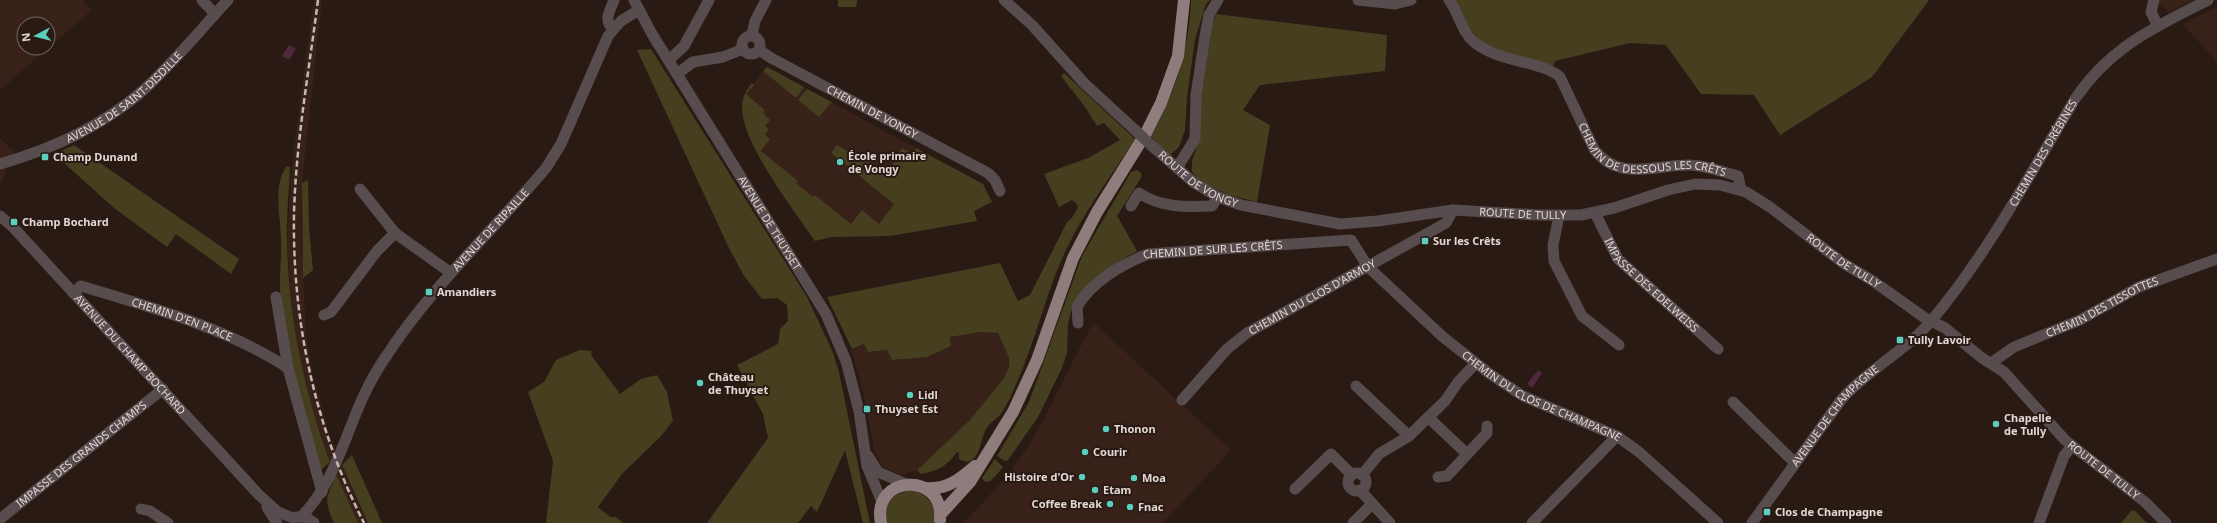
<svg xmlns="http://www.w3.org/2000/svg" width="2217" height="523" font-family="'Noto Sans',sans-serif">
<style>
.built{fill:#372119}
.green{fill:#453f20}
.water{fill:#4f283e}
.lines{fill:none;stroke-linecap:round;stroke-linejoin:round}
.minor{stroke:#574d4e;stroke-width:11}
.major{stroke:#8f7c7d;stroke-width:12}
.rail{stroke:#c5b9b4;stroke-width:2.5;stroke-dasharray:6 3;stroke-linecap:butt}
.minor-bridge{stroke:#574d4e;stroke-width:11}
.poi-dot{fill:#5bcebc;stroke:#2a1a14;stroke-width:1.5}
.labels{text-anchor:middle;stroke-width:4;stroke-linejoin:round;paint-order:stroke}
.street-label{font-size:11px;fill:#e2d7d2;stroke:#2a1a14}
.poi-label{font-size:11px;font-weight:bold;fill:#e2d7d2;stroke:#2a1a14;text-anchor:start}
</style>
<rect width="100%" height="100%" fill="#2a1a14"/>
<path class="built" d="M0,0H82L92,10L48,48V24H24V48H48L0,90Z
M314,0H322L302,183L301,227L306,334L313,375L327,427L337,454L330,462L311,407L301,366L293,318L287,242L292,164Z
M2160,0H2194L2169,13L2158,3Z
M2217,7V62L2183,24Z
M767,67L923,152L892,207L879,224L890,236L831,237L815,241L768,172L745,124L742,106L745,93Z
M0,138L15,152L0,185Z
M1094,323L1231,450L1163,523H964L1010,473L1037,432L1090,328Z
M981,332L998,333L1009,358V367L1004,378L970,420L917,470L902,475L884,468L875,454L863,391L851,350L865,344L868,352L887,350L892,360L927,357L951,346L949,337Z
M342,465L357,501L368,523H358L352,511L336,474Z"/>
<path class="green" d="M838,0H857L856,7H838Z
M1191,0H1210L1206,4L1195,39L1187,97L1185,130L1179,147L1170,155L1151,137C1175,94 1189,49 1191,0Z
M1454,0H1929L1872,77L1780,135L1754,95L1701,94L1666,45L1630,43L1555,61L1553,67C1529,60 1497,57 1479,39C1468,28 1461,13 1454,0Z
M1216,14L1387,35L1385,71L1260,85L1243,110L1270,125L1257,202L1229,195L1216,189L1199,180L1192,172V161L1198,144L1199,108L1212,27Z
M651,49L807,297L832,350L839,372L870,523H863L845,450L817,512L811,506L798,523H707L768,438L763,414L737,365L778,344L780,329L788,321L787,305L777,298L762,299L744,276L728,246L637,50Z
M767,67L804,87L796,98L763,71Z
M1064,73L1135,139C1113,174 1087,207 1069,244C1046,289 1037,339 1016,384C1012,394 1006,408 999,416C994,421 988,424 985,431C980,441 979,470 959,459V453L957,452C947,466 938,471 921,474L917,470L970,420L1004,378L1009,367V358L998,333L981,332L950,337L951,346L927,357L892,360L887,350L868,352L864,344L852,349L827,297L1000,263L1018,301L1030,295L1067,222L1072,218L1078,207L1076,203L1072,200L1059,207L1044,174L1088,158L1120,140L1104,123L1097,126L1085,107L1061,76Z
M752,83L754,85L746,94L765,110L763,113L770,120L765,126L769,129L765,134L770,139L761,151L798,181L796,183L813,197L815,195L851,224L862,210L879,224L894,204L831,153L837,145L888,173L902,148L913,154L916,148L983,184L992,202L974,211L977,221L890,236L831,237L815,241C794,210 740,142 742,105C743,96 747,89 752,83Z
M807,89L832,102L819,117L798,100Z
M74,145L239,259L231,274L176,234L167,247L114,208L54,154Z
M287,166L290,167C289,192 286,218 287,243C289,319 304,392 330,462L322,469L318,468C304,413 288,358 281,301C278,281 282,260 281,240C281,218 272,185 287,166Z
M1137,170L1141,173V178L1117,216L1137,251L1118,262L1072,307L1068,324L1067,352L1062,368L1038,417L1008,460L1005,461L997,456L1029,402L1082,256L1131,172Z
M308,180L309,227L313,270L303,278L302,183Z
M580,350L592,351L591,355L620,394L641,379L657,375L667,392L673,421L661,436L622,474L598,507L610,517H616L623,523H546L553,461L528,392L544,382L556,360Z
M352,455L382,523H368L342,465Z
M995,459L1003,467L991,481L985,482L982,478Z
M336,474L358,523H334C323,499 327,498 336,474Z
M914,490C928,496 938,506 934,523H886C882,500 894,493 914,490Z
M2132,510L2135,511L2147,523H2121Z"/>
<path class="water" d="M289,45L296,49L289,60L282,56Z
M1538,370L1542,373L1532,388L1527,384Z"/>
<g class="lines">
<g class="minor">
<path d="M202,0L215,14"/>
<path id="s1" d="M634,0L652,34L826,314L846,361L859,411L867,466L882,502"/>
<path d="M1004,0L1032,25L1084,83L1135,130"/>
<path d="M1358,0L1395,4L1411,0"/>
<path id="s2" d="M1449,0C1459,13 1461,31 1474,42C1499,63 1543,61 1560,77L1594,149C1618,182 1654,165 1689,165C1705,165 1722,172 1738,176L1741,190"/>
<path d="M2154,0L2151,12L2158,26"/>
<path d="M613,29C603,20 610,11 614,0"/>
<path d="M752,35L755,21L766,0"/>
<circle cx="751" cy="45" r="9"/>
<path id="s3" d="M759,50L773,59L988,173L995,180L1000,191"/>
<path d="M669,60L684,46L709,0"/>
<path d="M677,74L693,62L723,57L743,49"/>
<path id="s4" d="M1151,145L1193,182L1218,197L1241,205L1340,224L1378,221L1453,210L1539,215H1581L1614,208L1668,190L1695,184L1720,185L1746,192L1770,207L1843,263L1873,281L1925,318L1945,328L1982,358L2004,372L2065,440L2145,502L2166,523"/>
<path id="s5" d="M0,164C52,149 99,128 140,93C172,65 199,31 228,0"/>
<path d="M1177,168L1195,139L1196,95L1205,36L1209,15L1218,0"/>
<path d="M360,189L395,233L451,273"/>
<path d="M1131,206L1139,193C1161,208 1187,207 1212,206L1218,197"/>
<path id="s6" d="M1595,213L1618,259L1718,349"/>
<path id="s7" d="M0,216L12,226L259,495L278,512L293,518"/>
<path d="M1559,216L1553,245L1554,261L1582,316L1619,345"/>
<path id="s8" d="M73,293L81,286C150,307 227,328 288,368"/>
<path d="M276,297L288,368L322,492"/>
<path d="M324,315L331,312L377,251L395,233"/>
<path id="s9" d="M1078,323L1077,307C1091,282 1122,264 1148,254L1351,240L1368,267L1380,278L1443,337L1490,374L1523,396L1617,436L1639,452L1718,523"/>
<path id="s10" d="M1991,363L2014,347L2080,320L2139,287L2217,259"/>
<path d="M1356,386L1409,436"/>
<path id="s11" d="M1182,400L1227,349L1247,333L1446,223L1453,210"/>
<path d="M1733,402L1795,463"/>
<path d="M1428,417L1467,454"/>
<path d="M868,456L878,472L906,484"/>
<circle cx="1357" cy="482" r="9"/>
<path d="M1362,475L1379,454L1409,436L1445,401L1458,382L1476,363"/>
<path d="M1438,477L1447,476L1487,433V426"/>
<path d="M1295,489L1331,454L1352,475"/>
<path d="M1360,490L1390,523"/>
<path d="M267,507L277,523"/>
<path d="M141,509L150,511L168,523"/>
<path d="M296,517H306L314,523"/>
<path id="s12" d="M301,517C334,483 344,439 363,397C370,382 378,368 387,355C432,286 493,231 546,168L561,144L608,36L621,21L639,10"/>
<path id="s13" d="M0,519L163,389"/>
<path d="M1353,523L1372,504"/>
<path d="M1532,523L1617,436"/>
<path id="s14" d="M1752,523L1841,400C1867,370 1907,350 1932,320C1988,253 2030,174 2075,99C2110,47 2155,27 2208,0"/>
<path d="M2039,523L2064,456L2072,446"/>
</g>
<path class="major" d="M926,488C947,490 960,479 975,466
M940,515L970,482L1013,412L1037,360L1073,258L1097,212L1146,133L1161,103L1178,56L1184,0
M881,523C871,474 945,471 940,520"/>
<path class="rail" d="M318,0C309,71 296,142 294,213C292,321 315,427 364,523"/>
<path class="minor-bridge" d="M1135,130L1151,145"/>
</g>
<g class="poi-dot">
<rect x="41" y="153" width="8" height="8" rx="2"/>
<circle cx="840" cy="162" r="4"/>
<rect x="10" y="218" width="8" height="8" rx="2"/>
<rect x="1421" y="237" width="8" height="8" rx="2"/>
<rect x="425" y="288" width="8" height="8" rx="2"/>
<rect x="1896" y="336" width="8" height="8" rx="2"/>
<circle cx="700" cy="383" r="4"/>
<circle cx="910" cy="395" r="4"/>
<rect x="863" y="405" width="8" height="8" rx="2"/>
<circle cx="1996" cy="424" r="4"/>
<circle cx="1106" cy="429" r="4"/>
<circle cx="1085" cy="452" r="4"/>
<circle cx="1082" cy="477" r="4"/>
<circle cx="1134" cy="478" r="4"/>
<circle cx="1095" cy="490" r="4"/>
<circle cx="1110" cy="504" r="4"/>
<circle cx="1130" cy="507" r="4"/>
<rect x="1763" y="508" width="8" height="8" rx="2"/>
</g>
<g class="labels">
<g class="street-label">
<text dy="4" stroke="none"><textPath href="#s5" startOffset="143">AVENUE DE SAINT-DISDILLE</textPath></text>
<text dy="4" stroke="none"><textPath href="#s3" startOffset="129">CHEMIN DE VONGY</textPath></text>
<text dy="4" stroke="none"><textPath href="#s2" startOffset="278">CHEMIN DE DESSOUS LES CRÊTS</textPath></text>
<text dy="4" stroke="none"><textPath href="#s14" startOffset="474">CHEMIN DES DRÉBINES</textPath></text>
<text dy="4" stroke="none"><textPath href="#s4" startOffset="59">ROUTE DE VONGY</textPath></text>
<text dy="4" stroke="none"><textPath href="#s4" startOffset="394">ROUTE DE TULLY</textPath></text>
<text dy="4" stroke="none"><textPath href="#s1" startOffset="261">AVENUE DE THUYSET</textPath></text>
<text dy="4" stroke="none"><textPath href="#s12" startOffset="347">AVENUE DE RIPAILLE</textPath></text>
<text dy="4" stroke="none"><textPath href="#s9" startOffset="171">CHEMIN DE SUR LES CRÊTS</textPath></text>
<text dy="4" stroke="none"><textPath href="#s4" startOffset="742">ROUTE DE TULLY</textPath></text>
<text dy="4" stroke="none"><textPath href="#s6" startOffset="93">IMPASSE DES EDELWEISS</textPath></text>
<text dy="4" stroke="none"><textPath href="#s11" startOffset="168">CHEMIN DU CLOS D'ARMOY</textPath></text>
<text dy="4" stroke="none"><textPath href="#s10" startOffset="125">CHEMIN DES TISSOTTES</textPath></text>
<text dy="4" stroke="none"><textPath href="#s8" startOffset="117">CHEMIN D'EN PLACE</textPath></text>
<text dy="4" stroke="none"><textPath href="#s7" startOffset="190">AVENUE DU CHAMP BOCHARD</textPath></text>
<text dy="4" stroke="none"><textPath href="#s9" startOffset="560">CHEMIN DU CLOS DE CHAMPAGNE</textPath></text>
<text dy="4" stroke="none"><textPath href="#s14" startOffset="136">AVENUE DE CHAMPAGNE</textPath></text>
<text dy="4" stroke="none"><textPath href="#s13" startOffset="104">IMPASSE DES GRANDS CHAMPS</textPath></text>
<text dy="4" stroke="none"><textPath href="#s4" startOffset="1078">ROUTE DE TULLY</textPath></text>
</g>
<g class="poi-label">
<text x="848" y="160">École primaire<tspan x="848" dy="13">de Vongy</tspan></text>
<text x="53" y="161">Champ Dunand</text>
<text x="22" y="226">Champ Bochard</text>
<text x="1433" y="245">Sur les Crêts</text>
<text x="437" y="296">Amandiers</text>
<text x="1908" y="344">Tully Lavoir</text>
<text x="708" y="381">Château<tspan x="708" dy="13">de Thuyset</tspan></text>
<text x="918" y="399">Lidl</text>
<text x="875" y="413">Thuyset Est</text>
<text x="2004" y="422">Chapelle<tspan x="2004" dy="13">de Tully</tspan></text>
<text x="1114" y="433">Thonon</text>
<text x="1093" y="456">Courir</text>
<text x="1074" y="481" text-anchor="end">Histoire d'Or</text>
<text x="1142" y="482">Moa</text>
<text x="1103" y="494">Etam</text>
<text x="1102" y="508" text-anchor="end">Coffee Break</text>
<text x="1138" y="511">Fnac</text>
<text x="1775" y="516">Clos de Champagne</text>
</g>
</g>
<g transform="translate(36 36) rotate(263)"><circle r="19" fill="#2a1a14" stroke="#746660"/>
<path d="M0-3L7 15L0 10L-7 15Z" fill="#5bcebc"/>
<text y="-6" font-size="11" font-weight="bold" text-anchor="middle" fill="#e2d7d2">N</text>
</g>
</svg>
